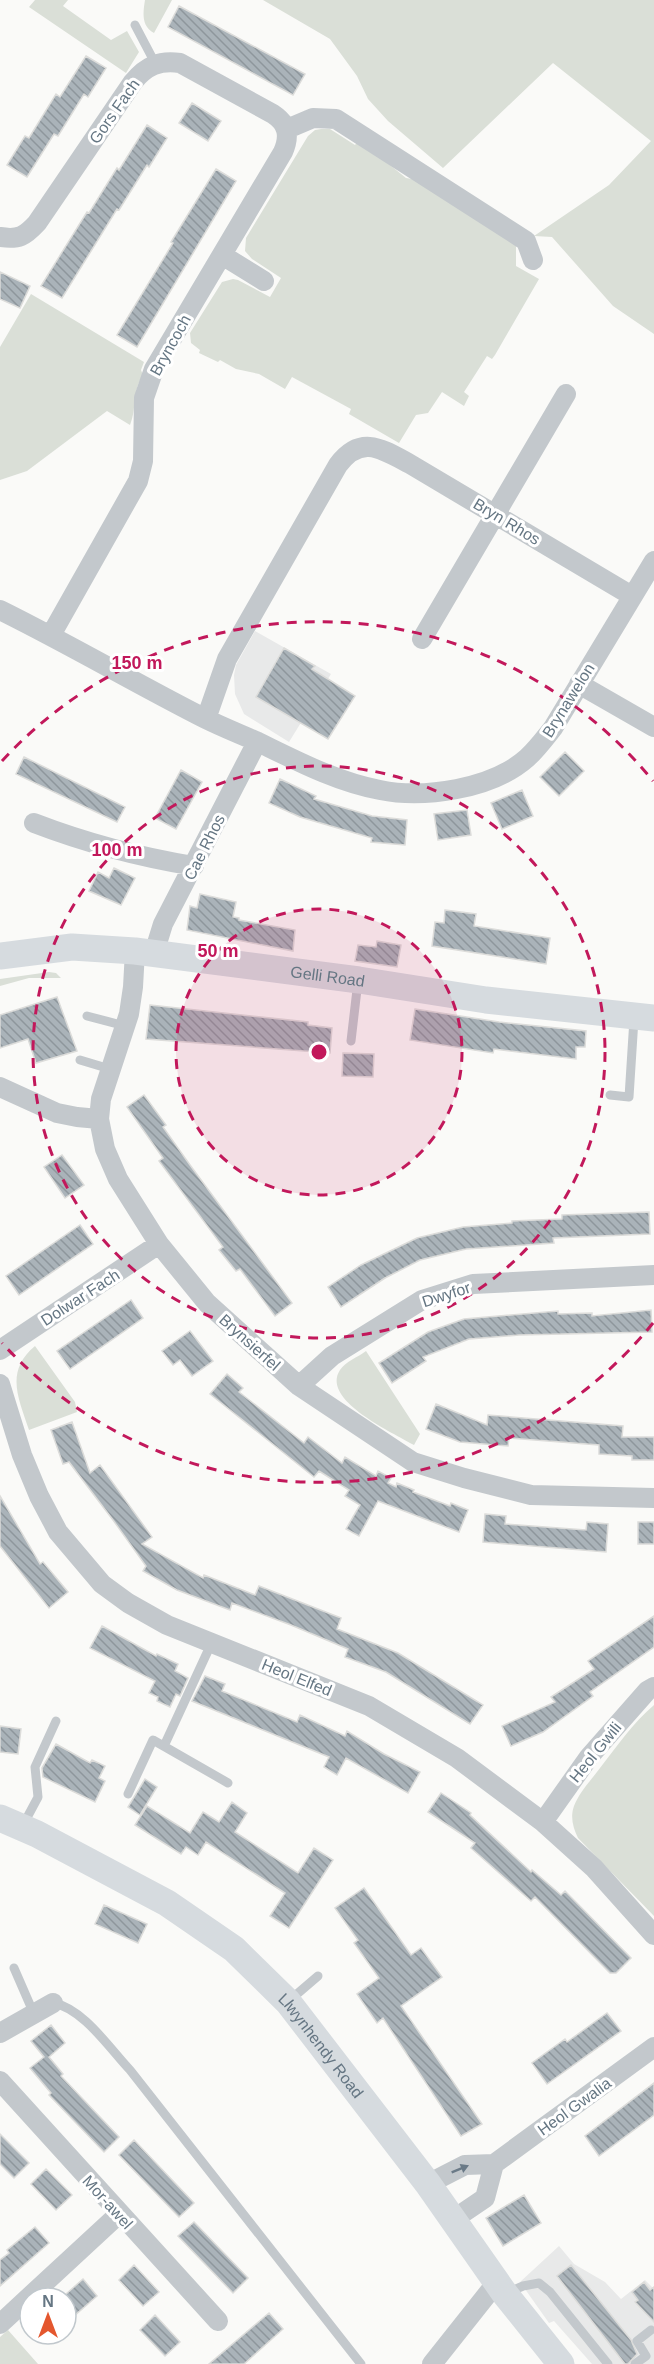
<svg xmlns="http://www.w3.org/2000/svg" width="654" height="2364" font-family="Helvetica,sans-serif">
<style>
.built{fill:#e8e9e9}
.green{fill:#dadfd7}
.building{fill:url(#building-back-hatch);stroke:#dcdcda;stroke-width:1.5}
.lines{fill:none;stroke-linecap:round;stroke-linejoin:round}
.service{stroke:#c3c8cc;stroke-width:9}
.minor{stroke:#c3c8cc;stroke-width:20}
.secondary{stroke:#d6dbdf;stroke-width:27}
.oneway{fill:#6a7a87}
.ring{fill:none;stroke:#c2185b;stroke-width:3;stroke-dasharray:10 8}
.labels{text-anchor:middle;stroke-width:6;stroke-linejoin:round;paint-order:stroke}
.street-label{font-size:16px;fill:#657683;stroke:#fff}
.centre{fill:#c2185b;stroke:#fff;stroke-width:3}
.ring-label{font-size:18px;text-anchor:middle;font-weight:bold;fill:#c2185b;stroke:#fff;stroke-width:6;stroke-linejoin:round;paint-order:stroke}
</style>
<defs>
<pattern id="building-back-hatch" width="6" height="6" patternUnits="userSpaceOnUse" patternTransform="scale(1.5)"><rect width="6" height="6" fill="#aab3b9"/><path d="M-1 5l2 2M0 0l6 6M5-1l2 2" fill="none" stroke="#8e969c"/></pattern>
</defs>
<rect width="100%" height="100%" fill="#fafaf8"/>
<path class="built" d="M255,631L331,674L289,742L244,714L235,694L234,675L236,665Z
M559,2246L574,2264L605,2282L621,2299L645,2280L654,2289V2364H592L554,2321L549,2323L520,2282Z"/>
<path class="green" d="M35,0H68L63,6L111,40L127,31L139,52L126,73L29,7Z
M145,0H172L154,33C141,26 143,13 145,0Z
M263,0H654V334L613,306L552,237L534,236L609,185L651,141L553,63L443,168L388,121L368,99L357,76L330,39Z
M321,129H330L355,145L359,140L406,178L423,181L516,243V266L539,279L495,355L492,359L487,356L464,392L469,396L464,406L442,392L428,413L416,415L399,443L349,414L351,409L292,377L285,389L259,374L236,369L220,360L218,362L199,353L200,350L191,343L190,333L222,282L233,279L238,280L270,297L281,278L252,259L245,251L246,238L308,136L315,130Z
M31,294L144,362L141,370L143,375C132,391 137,408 130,425L107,411L27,471L0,480V347Z
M49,972L56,973L61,978H29L0,986V979Z
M35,1346L75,1402L77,1412L29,1430C18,1397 5,1371 35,1346Z
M366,1351L420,1434L414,1445C394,1433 320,1400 340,1370C345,1362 358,1357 366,1351Z
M654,1705V1916L578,1838C573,1828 570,1817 574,1806C579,1793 591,1780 600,1768C617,1746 633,1723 654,1705Z
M8,2330L38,2364H0V2337Z"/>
<path class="building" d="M179,6L305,74L293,95L168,27Z
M86,56L106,68L88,97L84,94L58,136L54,134L27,177L7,165L25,136L29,138L56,94L60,97Z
M192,103L221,121L208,141L179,123Z
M147,125L167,138L149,167L147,165L119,210L117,209L62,298L41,286L87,212L89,213L117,168L119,170Z
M216,169L236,181L137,347L117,335L173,243L171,242Z
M0,272L30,286L20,308L0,299Z
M284,648L315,666L312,669L355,696L328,739L256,697Z
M565,752L584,771L559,796L540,777Z
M24,757L125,807L117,822L16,774Z
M181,770L202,782L176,829L155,818Z
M280,779L316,796L314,799L372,816L407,820L405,845L371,842L372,838L300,817L269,803Z
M522,790L533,816L502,829L491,803Z
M467,810L471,835L438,840L434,814Z
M114,868L135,878L121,905L89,891L98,872L109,878Z
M200,894L236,902L233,917L239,918V920L295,930L293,951L187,930L190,906L197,908Z
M445,910L476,914L474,926L550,938L546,964L432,946L435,922L444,923Z
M377,941L401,945L397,967L355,961L358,945L376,947Z
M57,997L77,1051L36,1063L28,1039L0,1048V1015Z
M150,1005L308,1022V1025L332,1028L330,1053L146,1039Z
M415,1009L499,1022L586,1031L585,1047H576V1059L494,1049L493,1053L410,1040Z
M343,1053L374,1054L373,1077L342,1076Z
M144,1095L166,1125L163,1127L190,1165L292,1303L275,1316L240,1269L236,1271L219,1250L223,1247L159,1161L163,1158L127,1107Z
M62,1155L84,1185L65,1198L44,1167Z
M649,1212L650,1234L553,1238L554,1243L466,1249L420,1260L385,1278L341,1307L328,1287L361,1265L417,1238L463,1227L512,1223V1221L562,1219V1215Z
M80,1225L93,1244L19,1295L6,1276Z
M131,1300L143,1318L70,1369L57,1351Z
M651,1310L652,1332L519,1335L469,1339L423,1357L426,1361L392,1383L379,1363L428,1332L464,1319L558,1311V1314L592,1313V1316Z
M190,1331L213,1361L192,1376L180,1360L173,1365L162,1351Z
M227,1374L243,1388L239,1392L304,1443L308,1437L342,1463L345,1457L376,1476L378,1471L391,1478L388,1483L396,1487L397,1483L414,1490L413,1492L450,1506L451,1503L468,1510L459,1532L378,1501L359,1536L346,1529L360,1505L345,1496L349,1490L319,1471L314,1477L210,1394Z
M436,1404L487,1425L488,1415L623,1426L622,1437H654V1460H632V1456L599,1454V1445L509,1438L508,1446L460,1442L426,1429Z
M72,1422L90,1473L100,1465L152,1537L142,1544L203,1578L204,1575L255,1595L259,1586L341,1618L337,1629L398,1653L483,1705L470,1724L386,1672L345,1657L348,1649L291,1625L232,1603L230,1610L177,1590L143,1571L146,1566L113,1520L69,1462L63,1464L51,1430Z
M0,1496L40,1564L43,1562L68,1592L49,1608L0,1546Z
M485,1514L506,1516L505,1524L586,1530L587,1522L608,1524L606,1552L483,1542Z
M638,1522H654V1544H638Z
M654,1616V1647L590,1692L593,1696L543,1732L511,1746L502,1726L555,1702L551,1697L594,1669L588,1661Z
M102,1626L156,1656L157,1654L178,1664L175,1671L188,1678L180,1696L176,1694L170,1707L157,1701L158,1697L149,1693L155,1681L90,1648Z
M205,1676L225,1684L222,1691L297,1722L300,1715L345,1736L347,1731L384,1754L420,1772L408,1793L346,1758L337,1775L324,1767L329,1757L192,1701Z
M0,1726L21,1729L18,1754L0,1752Z
M56,1744L90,1763L92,1760L105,1766L99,1778L105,1781L95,1802L43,1777L42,1768Z
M145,1779L157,1787L140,1815L128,1807Z
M441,1793L471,1813L470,1815L531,1872L532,1870L561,1895L565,1891L631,1958L616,1973H610L535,1897L531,1901L471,1848L475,1843L428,1812Z
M232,1802L247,1813L235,1832L298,1873L314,1848L333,1860L289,1928L270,1916L285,1893L206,1842L198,1855L186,1847L181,1854L135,1825L147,1806L190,1833L203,1812L219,1822Z
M364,1888L411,1955L421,1948L442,1977L401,2006L482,2124L461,2136L383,2018L377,2023L357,1994L379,1978L354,1943L358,1940L335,1908Z
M104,1905L147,1924L138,1943L95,1924Z
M607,2013L621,2031L547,2084L532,2063L565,2039L567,2042Z
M51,2025L65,2043L49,2057L63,2074L61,2076L119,2137L104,2152L49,2095L51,2093L30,2068L44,2057L31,2041Z
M654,2083V2115L599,2156L585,2136Z
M0,2134L29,2163L14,2178L0,2164Z
M134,2140L194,2203L179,2217L119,2155Z
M46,2169L72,2195L56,2210L31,2184Z
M524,2195L541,2223L503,2246L486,2218Z
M194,2222L248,2278L233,2293L178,2236Z
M35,2227L49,2243L0,2286V2260L9,2253L7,2250Z
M134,2265L159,2292L143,2306L119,2280Z
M571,2265L631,2340L637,2354L628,2364H625L557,2276Z
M83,2279L97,2296L66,2323V2294Z
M644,2282L650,2290L654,2287V2322L635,2302L638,2300L632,2292Z
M269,2313L283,2329L244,2364H209Z
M155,2315L180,2342L165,2356L140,2330Z"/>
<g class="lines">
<path class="service" d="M135,25L155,63
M87,1016L125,1026
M351,1041L358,981
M80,1060L110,1069
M610,1095L629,1097L634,1019
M164,1746L212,1642
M128,1794L153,1740L228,1783
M23,1825L38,1797L35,1767L56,1721
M14,1968L34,2014
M290,2000L318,1976
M53,2003C83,2008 110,2049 130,2070L361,2364
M509,2292L523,2286L539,2283L550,2292L608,2364
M635,2364L646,2356L637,2341L651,2330"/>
<path class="minor" d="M287,129L313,118L336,119L526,241L533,260
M0,237C19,240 25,236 37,223L133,82C146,66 159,60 180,63L273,114C288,124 290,136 283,152L154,369L144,398L143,461L138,481L51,635
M222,255L264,281
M0,610C69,644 135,683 204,718C222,727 240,734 258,742C297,761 337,782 380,790C424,799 492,789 527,758C537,749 545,738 553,728L654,561
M422,639L566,394
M579,684L654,727
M206,719L227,659L338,465C361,434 382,449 410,464L632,596
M34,823C86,843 139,857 194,866
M135,951L133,987L129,1014L101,1099L99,1119L105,1149L118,1179L159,1244L207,1303L299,1386L413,1462L464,1478L531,1495L654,1498
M154,953L163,924L257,742
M0,1087L57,1113L77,1117L99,1119
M0,1350L159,1244
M0,1384L22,1455L39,1496L58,1532L102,1584L128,1603L167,1625L369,1706L457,1758L543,1822L594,1868L654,1935
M299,1386L332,1356L422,1300L473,1284L654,1275
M543,1822L589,1757L647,1691L654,1687
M0,2033L53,2003
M0,2081L218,2321
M428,2184L465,2165L494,2164L654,2047
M454,2219L485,2198L494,2164
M0,2324L119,2214
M432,2364L497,2282"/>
<g class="secondary">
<path id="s1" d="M0,956L72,947L135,951L359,980L486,1000L654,1018"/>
<path id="s2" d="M0,1818L37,1834L167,1903L234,1949L288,2002L428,2184L505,2294L561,2364"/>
</g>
</g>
<defs><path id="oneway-solid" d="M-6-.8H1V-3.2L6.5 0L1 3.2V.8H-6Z" transform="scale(1.5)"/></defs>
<use class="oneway" href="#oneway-solid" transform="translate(460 2169) rotate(-22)"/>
<circle cx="319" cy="1052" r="143" fill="#c2185b" fill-opacity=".12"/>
<g class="ring">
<circle cx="319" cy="1052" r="143"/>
<circle cx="319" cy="1052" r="286"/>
<path d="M653 1323A430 430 0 0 1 2 1343M2 761A430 430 0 0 1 653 781"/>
</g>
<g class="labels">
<g class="street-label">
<text transform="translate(114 111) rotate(-55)" y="6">Gors Fach</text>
<text transform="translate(170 345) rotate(-61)" y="6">Bryncoch</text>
<text transform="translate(507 521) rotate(31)" y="6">Bryn Rhos</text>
<text transform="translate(568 700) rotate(-58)" y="6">Brynawelon</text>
<text transform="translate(204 847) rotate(-63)" y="6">Cae Rhos</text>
<text dy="6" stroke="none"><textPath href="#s1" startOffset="330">Gelli Road</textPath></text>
<text transform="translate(446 1294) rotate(-18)" y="6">Dwyfor</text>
<text transform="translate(80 1297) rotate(-33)" y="6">Dolwar Fach</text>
<text transform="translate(250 1342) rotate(42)" y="6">Brynsierfel</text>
<text transform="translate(297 1677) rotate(22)" y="6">Heol Elfed</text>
<text transform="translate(595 1752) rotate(-51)" y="6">Heol Gwili</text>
<text dy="6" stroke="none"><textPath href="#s2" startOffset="399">Llwynhendy Road</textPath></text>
<text transform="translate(574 2106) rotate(-36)" y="6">Heol Gwalia</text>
<text transform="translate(108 2202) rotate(48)" y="6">Mor-awel</text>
</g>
</g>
<circle cx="319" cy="1052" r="9" class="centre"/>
<g class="ring-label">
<text x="137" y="669">150 m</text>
<text x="117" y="856">100 m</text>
<text x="218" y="957">50 m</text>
</g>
<g transform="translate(48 2316)"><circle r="28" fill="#ffffff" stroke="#c1c8cd" stroke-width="1.5"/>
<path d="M0-4.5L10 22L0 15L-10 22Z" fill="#e4572e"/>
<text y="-9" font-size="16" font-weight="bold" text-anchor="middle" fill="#657683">N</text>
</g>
</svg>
